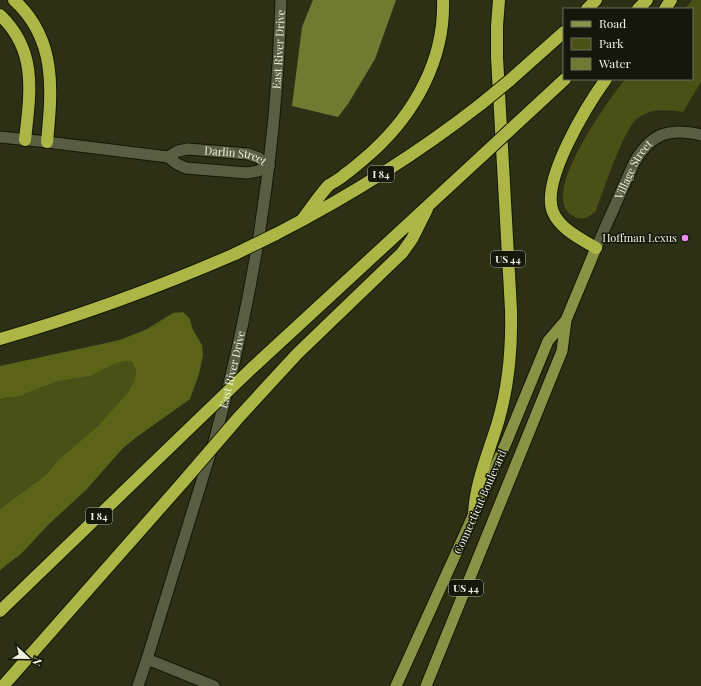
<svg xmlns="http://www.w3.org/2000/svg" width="701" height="686" font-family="'Playfair Display',serif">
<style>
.green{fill:#4a5016}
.forest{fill:#5c6319}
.water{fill:#727a32}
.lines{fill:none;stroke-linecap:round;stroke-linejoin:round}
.minor-casing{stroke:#151700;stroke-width:13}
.tertiary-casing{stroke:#151700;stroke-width:13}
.secondary-casing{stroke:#151700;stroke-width:13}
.primary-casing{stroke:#151700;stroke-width:13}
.motorway-casing{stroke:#151700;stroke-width:14}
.minor{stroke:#595d41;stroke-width:11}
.tertiary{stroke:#595d41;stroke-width:11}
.secondary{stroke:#595d41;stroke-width:11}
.primary{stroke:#8a9245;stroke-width:11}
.motorway{stroke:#abb647;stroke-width:12}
.motorway-bridge-casing{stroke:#151700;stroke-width:14;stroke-linecap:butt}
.motorway-bridge{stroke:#abb647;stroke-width:12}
.poi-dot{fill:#ef8bf7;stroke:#15170b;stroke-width:1.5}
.labels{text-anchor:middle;stroke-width:3;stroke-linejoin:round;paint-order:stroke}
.shield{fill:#15170b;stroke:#aeb1a2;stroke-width:1}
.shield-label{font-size:10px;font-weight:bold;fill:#f0f3e2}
.street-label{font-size:11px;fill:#f0f3e2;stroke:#15170b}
.poi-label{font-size:11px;fill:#f0f3e2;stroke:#15170b;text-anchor:end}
</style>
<rect width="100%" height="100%" fill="#2d3015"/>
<path class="green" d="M692,0H701V82L683,112C668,110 652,108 638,118C624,127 603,192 596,211C589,217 584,221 575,217C534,200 610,99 625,79H692V9H685Z
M127,361L132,362L136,370L135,379L128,392L98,426L58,460L46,475L0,509V400L7,397H17L58,381L91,376L117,363Z"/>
<path class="forest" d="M183,312L190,319L192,328L202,345L203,355L199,374L190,399L138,436L123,448L86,490L49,524L22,553L0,570V509L46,475L58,460L98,426L128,392L135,379L136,370L132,362L127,361L117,363L91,376L58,381L17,397H7L0,400V366L120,340L147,329L173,313Z"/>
<path class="water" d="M313,0H396L375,59L348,104L338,117L292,106L302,27Z"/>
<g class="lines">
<g class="minor-casing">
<path id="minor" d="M138,686L147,659"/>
</g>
<g class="tertiary-casing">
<g id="tertiary">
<path d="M47,142L168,157L177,164L186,168L247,173L258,171L269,166"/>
<path id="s1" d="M168,157L178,151L188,149L248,154L259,158L269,166"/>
<path id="s2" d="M214,686L147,659L215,438C254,296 277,148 281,0"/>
</g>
</g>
<g class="secondary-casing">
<g id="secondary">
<path d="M0,137L47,142"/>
<path id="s3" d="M596,248L634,163C650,134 669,127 701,135"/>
</g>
</g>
<g class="primary-casing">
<path id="primary" d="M396,686L506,443L548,341L566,320L596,248
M426,686L562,351L566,320"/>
</g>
<g class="motorway-casing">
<path id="motorway" d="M14,0C57,39 52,90 47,142
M587,9L596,0
M638,9L647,0
M665,9L671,0
M0,15C38,51 30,93 25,140
M509,81L564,32
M511,129L565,79
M301,221C309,211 321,193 329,185C334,182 340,179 344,175C354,168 363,160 372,152C415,113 445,59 443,0
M276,234C348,197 417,154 481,104
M596,248C581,239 560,229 553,212C540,181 588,104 606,79
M0,339C80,316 159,287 235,254
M251,369L483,155
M239,417L297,354L402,253L412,239L427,209
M474,515C475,483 489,452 498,422C509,385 512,349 511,310L497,57V26L499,0
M0,611L198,420
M3,686L183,482"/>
</g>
<use href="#minor" class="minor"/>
<use href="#tertiary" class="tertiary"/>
<use href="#secondary" class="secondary"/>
<use href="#primary" class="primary"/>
<use href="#motorway" class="motorway"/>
<g class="motorway-bridge-casing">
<path id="motorway-bridge" d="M481,104L509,81
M483,155L511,129
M235,254L276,234
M198,420L251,369
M183,482L239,417"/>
</g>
<use href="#motorway-bridge" class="motorway-bridge"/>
</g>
<circle class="poi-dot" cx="685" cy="238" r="4"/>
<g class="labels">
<g class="shield">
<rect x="368" y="166" width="26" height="16" rx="3"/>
<rect x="491" y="251" width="34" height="16" rx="3"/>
<rect x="86" y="508" width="26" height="16" rx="3"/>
<rect x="449" y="580" width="34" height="16" rx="3"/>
</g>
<g class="shield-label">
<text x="381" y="178">I 84</text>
<text x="508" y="263">US 44</text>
<text x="99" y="520">I 84</text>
<text x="466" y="592">US 44</text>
</g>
<g class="street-label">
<text dy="4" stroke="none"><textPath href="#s2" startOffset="698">East River Drive</textPath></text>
<text dy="4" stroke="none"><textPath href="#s1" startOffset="70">Darlin Street</textPath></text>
<text dy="4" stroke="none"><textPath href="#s3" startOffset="87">Village Street</textPath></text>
<text dy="4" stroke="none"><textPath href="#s2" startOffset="374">East River Drive</textPath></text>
<text transform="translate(480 502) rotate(-66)" y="4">Connecticut Boulevard</text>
</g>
<g class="poi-label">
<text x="677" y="242">Hoffman Lexus</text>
</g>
</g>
<rect x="563" y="8" width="130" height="72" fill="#15170b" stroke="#6d6f61"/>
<rect x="571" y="21" width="20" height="6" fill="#8a9245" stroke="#6d6f61"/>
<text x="599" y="28" font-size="12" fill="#f0f3e2">Road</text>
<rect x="571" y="38" width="20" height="12" fill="#4a5016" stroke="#6d6f61"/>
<text x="599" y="48" font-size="12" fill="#f0f3e2">Park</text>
<rect x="571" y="58" width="20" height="12" fill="#727a32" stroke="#6d6f61"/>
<text x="599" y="68" font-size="12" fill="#f0f3e2">Water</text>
<g transform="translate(28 658) rotate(112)" stroke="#15170b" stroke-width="3" paint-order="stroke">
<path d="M0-3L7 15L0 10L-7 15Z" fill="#f0f3e2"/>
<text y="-6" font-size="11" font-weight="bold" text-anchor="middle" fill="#f0f3e2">N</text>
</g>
</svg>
